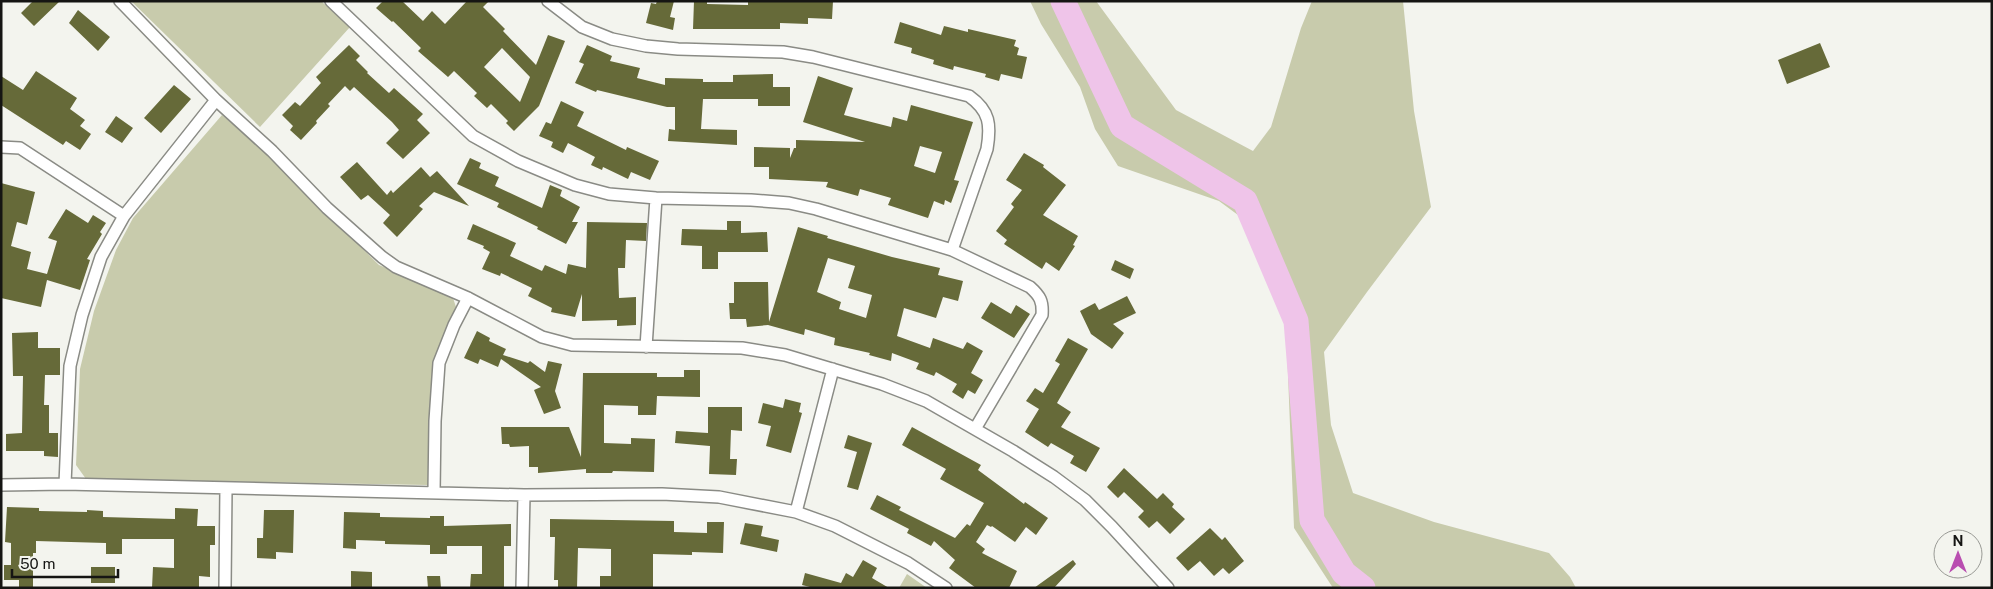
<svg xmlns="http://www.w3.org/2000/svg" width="1993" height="589" font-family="'Public Sans',sans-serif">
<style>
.green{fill:#c8cbac}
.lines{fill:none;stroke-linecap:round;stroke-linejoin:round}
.river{stroke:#efc4e9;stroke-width:25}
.building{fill:#666a39;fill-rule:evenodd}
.minor-casing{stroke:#8a8b85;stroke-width:14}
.minor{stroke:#fff;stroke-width:11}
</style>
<rect width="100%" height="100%" fill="#f3f4ee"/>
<path class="green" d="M131,1H321L350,27L260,127Z
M1030,1H1096L1176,110L1253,151L1271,127L1301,28L1312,1H1403L1414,111L1431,207L1367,292L1324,352L1331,425L1353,493L1434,522L1549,553L1570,577L1576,588H1333L1294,528L1286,323L1238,215L1219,201L1118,166L1095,129L1080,87L1041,24Z
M222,115L268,154L379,265L452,295L456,307L435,362L429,421L428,485L86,479L76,465L80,369L94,311L116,250L133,218Z
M907,574L927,588H899Z"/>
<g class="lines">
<path class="river" d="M1063,1L1122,126L1245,201L1296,321L1312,520L1344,573L1363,588"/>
</g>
<path class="building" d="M33,1H60L34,26L21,13Z
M383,1H402L423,21L432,11L445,24L467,1H489L483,7L505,29L503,31L536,65L548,35L565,41L539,106L514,131L506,123L508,121L491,104L487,108L474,96L477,93L454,71L448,77L418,51L421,48L393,21L392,22L376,8ZM502,48L530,77L520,102L484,67Z
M657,1H674L670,17L675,18L673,30L646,23L651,3L656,4Z
M694,1H707V4L748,5V1H833L832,19L808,18V24L780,23V29H693Z
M78,10L110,37L98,51L69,23Z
M900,22L941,35L944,26L968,32V29L1016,40L1014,46L1019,48L1017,55L1027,57L1022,79L1001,74L999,81L985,77L986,74L954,66L953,70L933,64L934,60L911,53L912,48L894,43Z
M1820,43L1830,67L1787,84L1778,60Z
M349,45L360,56L356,60L368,72L367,73L389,93L394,88L423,114L417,120L430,133L403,159L386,143L399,130L392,122L354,87L350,91L345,86L328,104L330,106L316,121L317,123L301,140L290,130L293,126L282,115L295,102L300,106L321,83L316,77Z
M587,45L612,56L610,61L640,68L637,78L665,85V78L703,79V82H733V75L773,74V87H790V106H758V99H703L701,129L737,130V145L668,141L669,129L675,130V107H667L597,90L596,92L575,83L584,64L579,62Z
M36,71L77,98L70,109L85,120L80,126L91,134L80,150L66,141L63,145L1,105V76L23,90Z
M818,76L853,88L844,115L891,127L893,117L907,121L911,105L973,122L954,180L959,181L951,203L945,200L944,205L934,201L928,218L888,205L891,198L860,189L858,196L826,187L828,182L769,179V167H754V147L790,148V158L794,148H796V140L865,142L803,122ZM920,146L942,152L935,173L914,166Z
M174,85L191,99L161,133L144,118Z
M561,101L584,112L577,126L626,150L627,147L659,161L650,180L631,172L628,179L603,167L602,170L591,165L595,157L568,143L563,153L551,147L553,142L539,136L546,122L551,124Z
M116,116L133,128L122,143L105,132Z
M1024,153L1044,165L1043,167L1066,185L1043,215L1078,236L1073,245L1075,246L1059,271L1046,262L1042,269L1004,244L1007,240L996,231L1014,207L1011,204L1022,190L1006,180Z
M470,158L481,163L479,168L499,177L495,186L542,208L550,185L562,190L560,196L580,207L572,222H578L566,244L537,229L538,227L497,207L499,203L457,184Z
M357,162L387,195L391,190L393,193L421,167L430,177L437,171L469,206L434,192L419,206L423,209L397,237L383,223L390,215L368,195L361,200L340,177Z
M1,183L35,192L27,225L17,222L11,246L31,252L27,269L47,274L57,241L48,238L66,209L88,223L93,215L106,223L100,232L102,234L87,259L90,260L80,290L47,280L41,307L1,298Z
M727,221H741V233L767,232L768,252H718V269H702V246L681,245L682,229L727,230Z
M587,222L647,223L646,241L626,240L625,268H618L619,298L636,297V325L617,326V320L582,321V294L575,317L551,312L552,308L528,296L532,288L501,273L500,276L482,269L490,252L483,248L484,246L467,239L473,224L516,243L510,256L542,271L545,265L566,274L568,264L586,268Z
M798,227L828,236L827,238L892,257L940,268L938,275L963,281L958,301L943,297L936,318L904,308L897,336L930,348L933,338L963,349L967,342L983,351L971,373L983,380L975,394L968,390L963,399L952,392L957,384L936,372L934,376L916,369L919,363L892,353L891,361L869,355L870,353L834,345L835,338L805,329L804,335L768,325L747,327L746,319H730L729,303H734V282H768L769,322ZM828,258L855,266L848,288L872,295L866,318L839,309L841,302L817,292Z
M1115,260L1134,269L1130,279L1111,270Z
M1127,296L1136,313L1113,324L1124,333L1112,349L1091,334L1080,311L1095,303L1099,310Z
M991,302L1011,314L1016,305L1030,314L1014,338L981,318Z
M477,331L490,338L489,341L506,349L503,355L528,363L530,361L545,372L548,361L562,364L555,391L561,408L544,414L534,390L541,387L501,359L498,367L480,359L478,364L464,358Z
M38,332V348H60V375H45L44,405H49V433H58V457L44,456V451H6V434L22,433L23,376H13L12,333Z
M1068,338L1088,349L1057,403L1071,412L1061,427L1100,448L1086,472L1070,463L1074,456L1051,443L1048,447L1025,432L1039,409L1026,401L1035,388L1043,393L1060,364L1055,361Z
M684,370H700V397L657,396L656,415H638V406L604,405V443L631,444V438L655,439L654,472L613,471L612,473H586V469L538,473V467H529V446L510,447L509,444H502L501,427H569L581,457L583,373H657V377H684Z
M785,399L801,403L799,412L802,413L791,453L766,446L771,426L758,423L763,403L783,408Z
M708,407H742V431L731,430L730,459H737L736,475L709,474L710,446L675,443L676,431L708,433Z
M912,427L981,465L978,470L1024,504L1025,502L1048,518L1036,535L1026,527L1015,542L992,526L991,527L987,525L976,542L985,549L982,553L1017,571L1009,588H976L949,568L955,560L934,541L931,546L907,533L909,529L870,509L877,495L901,507L899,510L955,538L967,524L970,526L984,503L940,479L946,469L902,445Z
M848,435L872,443L858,490L847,487L857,452L844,448Z
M1124,468L1157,499L1163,493L1174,504L1172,507L1185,519L1170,534L1157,521L1149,528L1138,517L1144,511L1124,492L1118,498L1107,487Z
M7,507L39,508V511L87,512V510L103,511V517L175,519V508L198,509L197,526H215V545H210V577L199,576V588H152L153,567L174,568V539H122V554H106V543L36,541V553H33V588H19V580H4V565H11V543L5,542Z
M264,510H294L293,553L276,552V559L257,558V538H263Z
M344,512L380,513V517L430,518V516H444V526L511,524V546H504V588H470L471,574H482V546H447V554H430V545L385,544V541L356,540V549L343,548Z
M550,519L674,521V532L707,533V522H724L723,553L692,552V555L653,554V588H600V576H611V549L578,548L577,588H558V580H554L555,537H550Z
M745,523L763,526L761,536L779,540L777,552L740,544Z
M1210,528L1222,540L1225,537L1244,561L1229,574L1223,568L1214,576L1200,561L1188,571L1176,558Z
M863,560L877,568L872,578L889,588H814L802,585L805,573L841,583L846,573L853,577Z
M1073,560L1076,564L1054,588H1034Z
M91,567H115V583H91Z
M351,571L372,572V588H351Z
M427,576H440L441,588H428Z"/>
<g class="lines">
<g class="minor-casing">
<path id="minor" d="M120,1L216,100L272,151L327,208L382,257L396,267L468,298L542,337L572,345L742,348L785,355L882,384L926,401L1013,451L1054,477L1085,500L1112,527L1168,588
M331,1L473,136L518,161L575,185L609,194L656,198L751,200L789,203L816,209L952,250L1030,287C1040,296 1043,301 1042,315L975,429
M548,1L582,27L612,39L646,46L678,49L783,52L813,57L969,96C990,111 991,125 987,149L952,250
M216,100L124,216L101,257L82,315L70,366L65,484L524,495L662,494L719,497L796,512L835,526L908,563L946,588
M1,147L20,148L124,216
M646,347L656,198
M1,485L65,484
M434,492L435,421L439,363L454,325L468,298
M796,512L833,369
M225,588L226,488
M522,588L524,495"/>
</g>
<use href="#minor" class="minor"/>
</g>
<rect width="1993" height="589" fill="none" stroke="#151513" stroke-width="5"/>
<g transform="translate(1958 554)"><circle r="24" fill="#f3f4ee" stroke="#9a9b96"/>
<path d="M0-4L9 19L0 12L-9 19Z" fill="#b94eb0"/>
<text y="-8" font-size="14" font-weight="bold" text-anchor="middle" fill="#151513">N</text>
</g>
<path d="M12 569v8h106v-8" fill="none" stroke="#151513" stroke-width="2.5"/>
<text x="20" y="569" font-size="15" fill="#151513" stroke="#f3f4ee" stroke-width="4" paint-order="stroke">50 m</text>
</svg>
